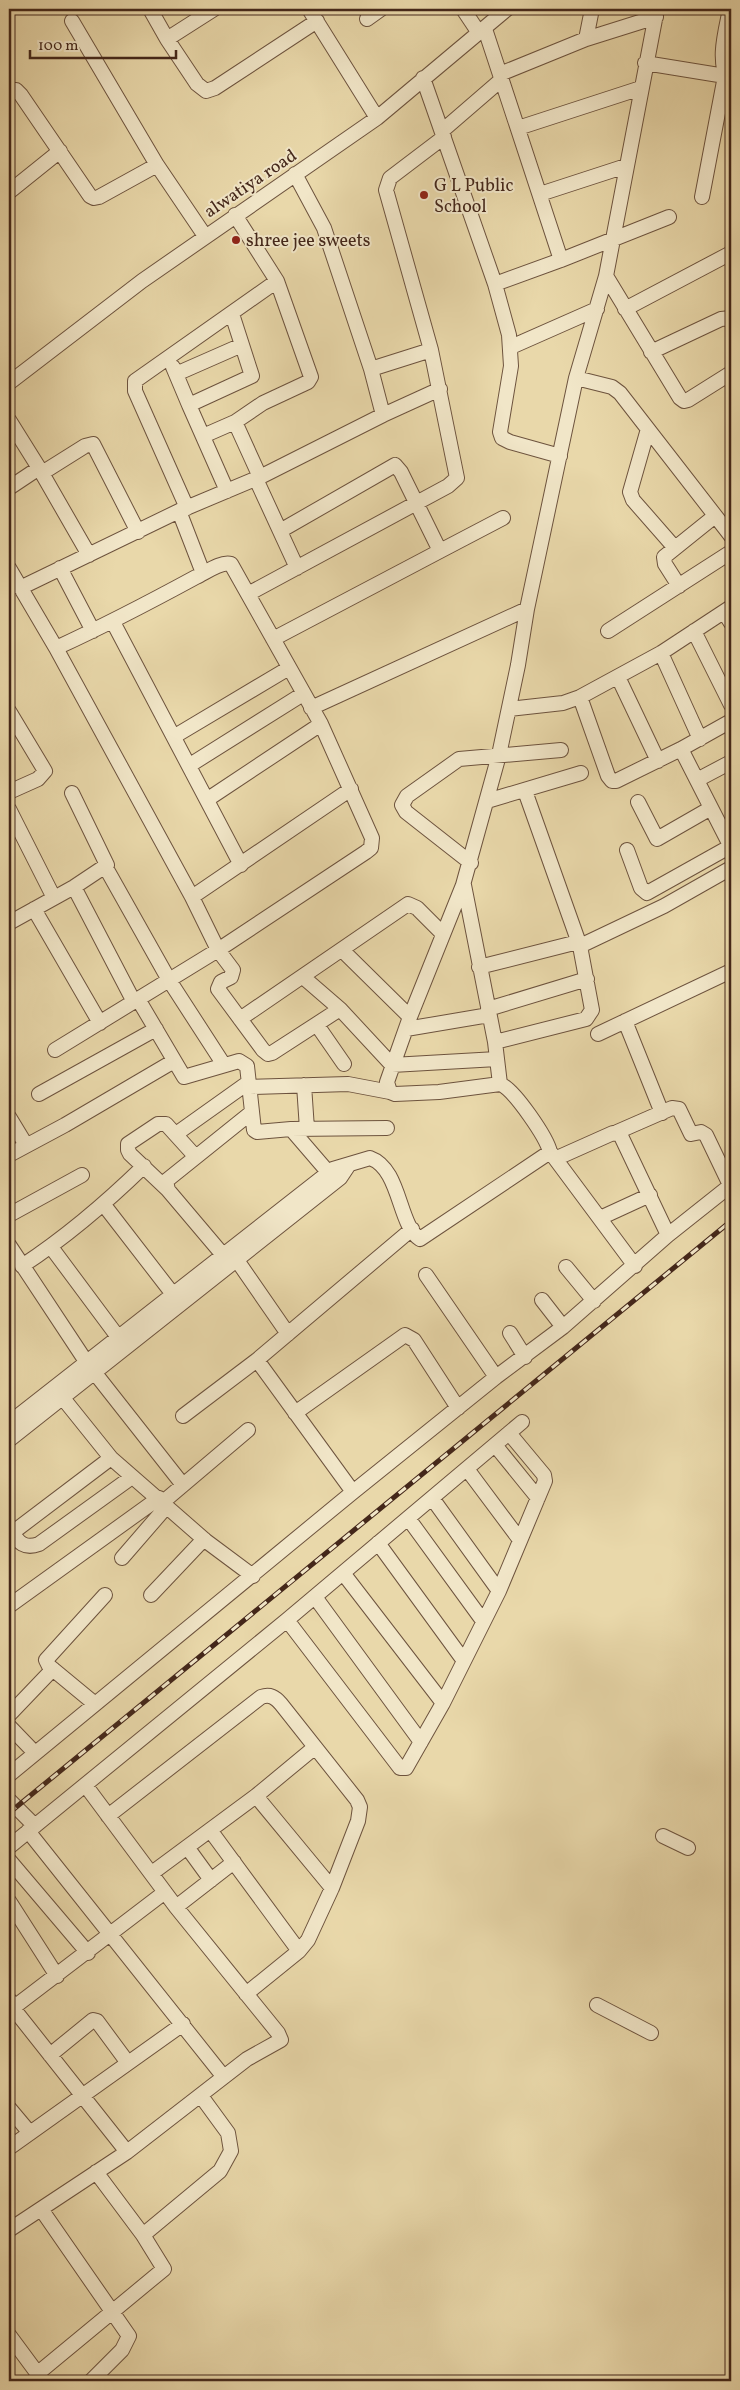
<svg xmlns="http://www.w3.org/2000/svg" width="740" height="2390" font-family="Vollkorn,serif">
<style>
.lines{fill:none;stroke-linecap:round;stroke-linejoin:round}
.minor-casing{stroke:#6d533e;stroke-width:16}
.minor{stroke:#f1e6c8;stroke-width:14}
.rail-casing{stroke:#44271a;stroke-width:5}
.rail{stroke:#f1e6c8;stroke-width:3;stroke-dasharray:9;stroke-linecap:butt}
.poi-dot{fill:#8f2418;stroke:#f1e6c8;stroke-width:2}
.labels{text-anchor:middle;stroke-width:4;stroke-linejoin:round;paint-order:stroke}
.street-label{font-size:18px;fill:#44271a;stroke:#f1e6c8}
.poi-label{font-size:18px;fill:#44271a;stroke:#f1e6c8;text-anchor:start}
</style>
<rect width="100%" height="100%" fill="#e9d8aa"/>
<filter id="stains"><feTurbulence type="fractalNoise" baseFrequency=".004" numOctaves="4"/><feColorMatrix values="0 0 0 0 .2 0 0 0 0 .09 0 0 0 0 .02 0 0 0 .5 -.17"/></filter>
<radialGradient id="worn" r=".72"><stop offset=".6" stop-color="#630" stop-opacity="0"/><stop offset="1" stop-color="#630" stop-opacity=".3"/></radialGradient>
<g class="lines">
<g class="minor-casing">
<path id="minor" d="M150,9L167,39
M214,9L167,39L197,84L206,91L215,88L317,21
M309,9L377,118
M463,9L479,33
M367,19L381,9
M72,21L157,165
M485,29L561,260
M586,39L656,17
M645,63L725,76L702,197
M500,74L586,39L592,9
M423,78L495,284L509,335L511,366L500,432L502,438L510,442L560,456
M729,84C717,60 725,34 730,9
M9,91L16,90L21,95L90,196L94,198L99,197L157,165L205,236
M518,128L641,88
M442,131L501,80
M9,192L60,151
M540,194L626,166
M606,276L680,398L684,401L688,400L731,373
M495,284L561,260L669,217
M625,309L731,253
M511,347L597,309
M651,352L721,319L731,318
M173,367L189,405
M371,369L431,350
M176,374L242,345
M576,378L612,387L620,393L731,536
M9,383L142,281L377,118L507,9
M383,415L440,389
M9,420L39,468L89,555
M235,422L260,477
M648,429L630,492L633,500L675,548
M203,436L235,422L263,403L308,382L311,377L277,281L235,215
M42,473L85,446L93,444L138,532
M256,479L297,568
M9,488L39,468
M227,491L189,405L252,376L232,314
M187,508L135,391V381L277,281
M179,511L203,573
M440,551L503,518
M9,568L56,648L192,897L218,950L233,970L231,977L221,982L218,989L263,1050L268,1054L272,1053L340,1009
M60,568L93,631
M679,586L665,564L664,557L715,516
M20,588L179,511L260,477L383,415L371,369L324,228L295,174
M248,594L448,486L457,478L431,350L386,190L390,178L444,137
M724,612L731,623
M113,622L241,865
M608,631L731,552
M694,631L731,705
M273,639L440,551L401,472L395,465L280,531
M661,653L700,739
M618,677L658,761
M580,697L608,776L612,781H616L681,749L731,721
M311,708L527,609
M509,709L563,703L580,697L661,653L731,607
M9,711L45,771L38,779L9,792
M175,736L289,668
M681,749L731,847
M190,765L303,694
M697,780L731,762
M208,799L321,724
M487,801L581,773
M638,802L657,839L711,808
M9,809L54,898
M627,850L641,888L647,893L731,846
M471,863L406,812L402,805L407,796L459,759L561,750
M106,868L169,980L224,1065
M464,885L495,1042L500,1084
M74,887L134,1002
M192,897L351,789
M34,909L100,1023
M9,923L74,887L107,865L72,793
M580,946L664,906L731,868
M342,950L410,1017
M479,967L578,942
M303,977L340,1009L392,1065L497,1059
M138,999L184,1077L239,1061L247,1066L254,1130L257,1132L291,1129L387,1128
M488,1009L587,979
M240,1019L408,904L417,908L443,934
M625,1021L662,1113
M317,1025L344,1064
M406,1029L489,1015
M598,1034L731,971
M495,1042L586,1019L592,1010L580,946L525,791
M55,1050L218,950L366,852L371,848L372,838L321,724L231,564C221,561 205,573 196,577C150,602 104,626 56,648
M304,1085L307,1129
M250,1087L348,1084L390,1092
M39,1094L156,1029
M9,1117L26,1145
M291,1129L328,1172
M617,1132L672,1108L679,1109L691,1134L701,1132L706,1135L730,1185
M176,1134L249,1082
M551,1153L635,1266
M9,1155L65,1125L174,1061
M557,1158L613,1133L620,1134L668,1235
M168,1190L130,1154L128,1150V1144L158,1124H166L195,1156
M104,1205L172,1293
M9,1215L82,1175
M600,1218L650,1195
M9,1245L87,1363L183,1485
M51,1247L118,1337
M232,1253L288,1334
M223,1255L168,1190L166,1181L252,1112
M22,1266C66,1237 106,1203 144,1166
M566,1267L594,1301
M426,1275L496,1377
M542,1300L563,1327
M510,1333L525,1357
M257,1360L353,1492
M58,1392L111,1458L206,1541L253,1576
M295,1413L405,1335L414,1340L458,1408
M183,1416L257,1360L412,1229
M9,1423L333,1169L370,1158C401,1169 398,1225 420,1239L550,1152C547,1138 514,1089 500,1084L439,1092L395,1094L390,1092L387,1082L410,1017L463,885L499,755L518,665L527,609L576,378L606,276L657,9
M9,1440L340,1178L348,1166
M495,1445L538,1498
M467,1469L520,1540
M432,1498L499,1591
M163,1502L248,1430
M408,1518L483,1621
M9,1529C18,1541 23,1550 39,1544L132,1477
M12,1533L111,1458
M378,1543L464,1661
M122,1558L167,1506
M343,1573L443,1703
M151,1595L204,1539
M315,1597L421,1742
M9,1606L159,1498
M287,1620L400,1768H406L443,1703L499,1591L545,1481L544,1475L509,1433
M95,1704L49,1666L46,1660L105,1595
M9,1715L53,1669
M9,1726L35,1753
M9,1775L353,1492L496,1377L563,1327L668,1235L731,1185
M256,1796L332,1888
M9,1800L35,1826
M108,1816L261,1697C270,1694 275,1697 281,1704L357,1800L360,1807L358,1821L332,1888L308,1940L299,1951L246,1994
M210,1830L299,1951
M28,1831L223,2076
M663,1836L688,1848
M9,1847L287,1620L522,1422
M187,1847L211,1880
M9,1860L88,1953
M152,1873L256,1796L314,1748
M9,1901L57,1976
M176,1907L234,1862
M9,1999L13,2008L127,2152
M597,2005L651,2033
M9,2011L165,1892
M50,2055L93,2020L97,2021L128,2063
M9,2108L30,2133
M9,2148L183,2024
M41,2209L129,2336L122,2350L91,2381
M9,2230L127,2152L247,2059L281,2040L278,2033L176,1907L86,1786
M143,2235L220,2171L231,2151L228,2133L201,2096
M9,2335L43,2381
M37,2374L164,2269L143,2235L96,2172"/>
</g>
<use href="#minor" class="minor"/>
<g class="rail-casing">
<path id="rail" d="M9,1813L731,1221"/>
</g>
<use href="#rail" class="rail"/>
</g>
<g class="poi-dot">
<circle cx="424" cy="195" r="5"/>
<circle cx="236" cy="240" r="5"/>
</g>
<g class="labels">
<g class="street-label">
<text transform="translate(250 183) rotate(-34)" y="6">alwatiya road</text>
</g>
<g class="poi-label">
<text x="434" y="191">G L Public<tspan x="434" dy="21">School</tspan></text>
<text x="246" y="246">shree jee sweets</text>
</g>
</g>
<rect width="740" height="2390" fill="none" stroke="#e9d8aa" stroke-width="30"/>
<rect x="10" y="10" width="720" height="2370" fill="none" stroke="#44271a" stroke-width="2.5"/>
<rect x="15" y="15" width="710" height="2360" fill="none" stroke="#44271a"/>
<path d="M30 50v8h146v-8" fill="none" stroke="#44271a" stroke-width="2.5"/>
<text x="38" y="50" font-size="15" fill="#44271a" stroke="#f1e6c8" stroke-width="4" paint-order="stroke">100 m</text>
<rect width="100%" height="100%" filter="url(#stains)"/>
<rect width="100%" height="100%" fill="url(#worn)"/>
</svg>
